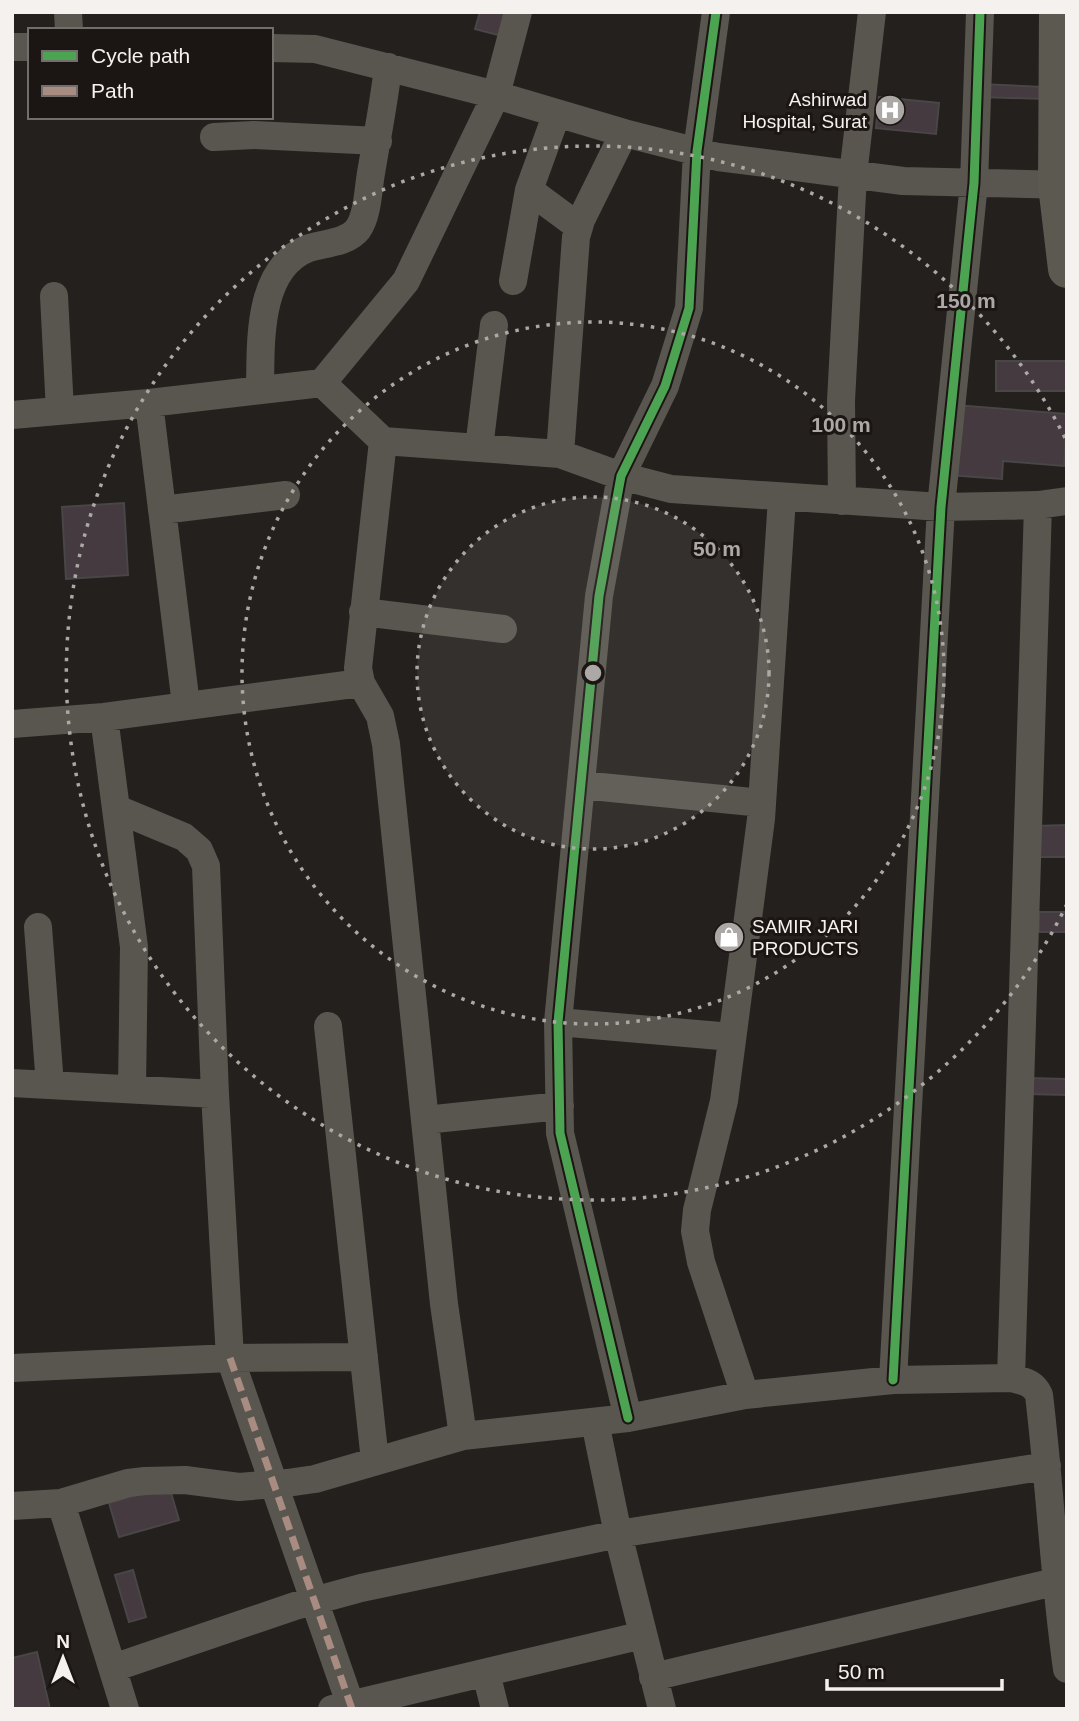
<svg xmlns="http://www.w3.org/2000/svg" width="1079" height="1721" font-family="Helvetica,sans-serif">
<style>
.building{fill:#443a3f;stroke:#484646;stroke-width:2}
.lines{fill:none;stroke-linecap:round;stroke-linejoin:round}
.street{stroke:#59564f;stroke-width:28}
.secondary{stroke:#5c5951;stroke-width:38}
.quiet{stroke:#a88b81;stroke-width:7;stroke-dasharray:14 7;stroke-linecap:butt}
.cycleway-casing{stroke:#1b1613;stroke-width:13}
.cycleway{stroke:#4ca352;stroke-width:9}
.ring{fill:none;stroke:#aba8a6;stroke-width:3.5;stroke-dasharray:3.5 7}
.labels{text-anchor:middle;stroke-width:6;stroke-linejoin:round;paint-order:stroke}
.poi-label{font-size:19px;fill:#f4f1ef;stroke:#1b1613;text-anchor:end}
.centre{fill:#aba8a6;stroke:#1b1613;stroke-width:3.5}
.ring-label{font-size:21px;text-anchor:middle;font-weight:bold;fill:#aba8a6;stroke:#1b1613;stroke-width:6;stroke-linejoin:round;paint-order:stroke}
</style>
<rect width="100%" height="100%" fill="#23201e"/>
<path class="building" d="M480,12H513L506,37L475,29Z
M981,84L1044,87V99L981,97Z
M879,97L939,103L936,134L876,128Z
M996,361H1066V391H996Z
M955,405L1067,414L1064,466L1003,461L1002,479L949,475Z
M124,503L128,575L66,579L62,507Z
M1067,825V857H1035V826Z
M1039,912H1067V932H1039Z
M1027,1078L1067,1079V1095L1027,1094Z
M169,1486L179,1520L119,1537L109,1503Z
M133,1570L146,1617L129,1622L115,1575Z
M37,1652L50,1709H12V1658Z"/>
<g class="lines">
<path class="street" d="M68,12L69,30
M12,47H30
M271,48L315,49L496,95L624,133L718,157L903,181L1067,185
M214,137L254,135L378,141
M529,190L579,227
M513,281L529,190L557,113
M54,296L60,411
M322,383L383,441L560,454L621,476L671,489L941,507L1038,505L1067,501
M260,390C261,345 256,268 309,248C325,243 347,243 358,229C368,214 368,190 371,173C377,137 384,103 388,67
M149,403L186,705
M12,415L149,403L322,383L406,281L496,95L518,12
M383,441L358,668L361,683L380,716L386,744L444,1304L463,1436
M479,448L494,325
M560,454L576,237L581,220L624,133
M842,501L841,401L853,175L872,12
M162,510L286,495
M363,612L503,629
M104,717L134,947L132,1089
M12,724L104,717L361,683
M581,785L762,803
M117,809L184,837L199,850L206,866L215,1094L230,1358L352,1709
M38,927L50,1085
M558,1022L732,1037
M328,1026L375,1461
M12,1083L215,1094
M425,1120L560,1106
M12,1368L230,1358L364,1357
M1011,1378L1038,505
M893,1380L941,507L974,183L980,12
M745,1395L701,1262L695,1231L697,1210L724,1101L761,819L782,498
M628,1418L560,1133L558,1022L599,596L621,476L665,386L689,308L697,151L716,12
M595,1422L618,1534L662,1709
M61,1503L125,1709
M12,1506L61,1503L128,1483L145,1481L185,1480L239,1487L287,1483L315,1479L463,1436L628,1418L745,1395L893,1380L1011,1378C1023,1381 1033,1382 1039,1395C1050,1486 1054,1578 1067,1669
M113,1668L295,1606L361,1588L618,1534L1047,1466
M486,1673L495,1709
M653,1677L1067,1579
M332,1709L643,1635"/>
<path class="secondary" d="M1058,12L1057,185L1067,269"/>
<path class="quiet" d="M230,1358L352,1709"/>
<g class="cycleway-casing">
<path id="cycleway" d="M893,1380L941,507L974,183L980,12
M628,1418L560,1133L558,1022L599,596L621,476L665,386L689,308L697,151L716,12"/>
</g>
<use href="#cycleway" class="cycleway"/>
</g>
<circle cx="593" cy="673" r="176" fill="#aba8a6" fill-opacity=".12"/>
<g class="ring">
<circle cx="593" cy="673" r="176"/>
<circle cx="593" cy="673" r="351"/>
<path d="M1067 904A527 527 0 1 1 1067 442"/>
</g>
<defs>
<g id="hospital-disc" transform="scale(1.575)"><circle r="9.5" fill="#aba8a6" stroke="#1b1613"/><path d="M-5-5h3v3.5h4V-5h3V5h-3V1.5h-4V5h-3Z" fill="#fff"/></g>
<g id="shop-disc" transform="scale(1.575)"><circle r="9.5" fill="#aba8a6" stroke="#1b1613"/><path d="M-5-2.5h2.3a2.7 3.5 0 0 1 5.4 0H5L5.5 6h-11ZM-1.5-2.5h3a1.5 2.3 0 0 0-3 0Z" fill="#fff"/></g>
</defs>
<g fill-rule="evenodd">
<use href="#hospital-disc" x="890" y="110"/>
<use href="#shop-disc" x="729" y="937"/>
</g>
<g class="labels">
<g class="poi-label">
<text x="867" y="106">Ashirwad<tspan x="867" dy="22">Hospital, Surat</tspan></text>
<text x="752" y="933" text-anchor="start">SAMIR JARI<tspan x="752" dy="22">PRODUCTS</tspan></text>
</g>
</g>
<circle cx="593" cy="673" r="10" class="centre"/>
<g class="ring-label">
<text x="966" y="308">150 m</text>
<text x="841" y="432">100 m</text>
<text x="717" y="556">50 m</text>
</g>
<rect width="1079" height="1721" fill="none" stroke="#f4f1ef" stroke-width="28"/>
<rect x="28" y="28" width="245" height="91" fill="#1b1613" stroke="#726e6b" stroke-width="2"/>
<rect x="42" y="51" width="35" height="10" fill="#4ca352" stroke="#726e6b" stroke-width="2"/>
<text x="91" y="63" font-size="21" fill="#f4f1ef">Cycle path</text>
<rect x="42" y="86" width="35" height="10" fill="#a88b81" stroke="#726e6b" stroke-width="2"/>
<text x="91" y="98" font-size="21" fill="#f4f1ef">Path</text>
<g transform="translate(63 1658)" stroke="#1b1613" stroke-width="5" paint-order="stroke">
<path d="M0-5L12 26L0 18L-12 26Z" fill="#f4f1ef"/>
<text y="-10" font-size="19" font-weight="bold" text-anchor="middle" fill="#f4f1ef">N</text>
</g>
<path d="M827 1679v10h175v-10" fill="none" stroke="#f4f1ef" stroke-width="3.5"/>
<text x="838" y="1679" font-size="21" fill="#f4f1ef" stroke="#1b1613" stroke-width="5" paint-order="stroke">50 m</text>
</svg>
